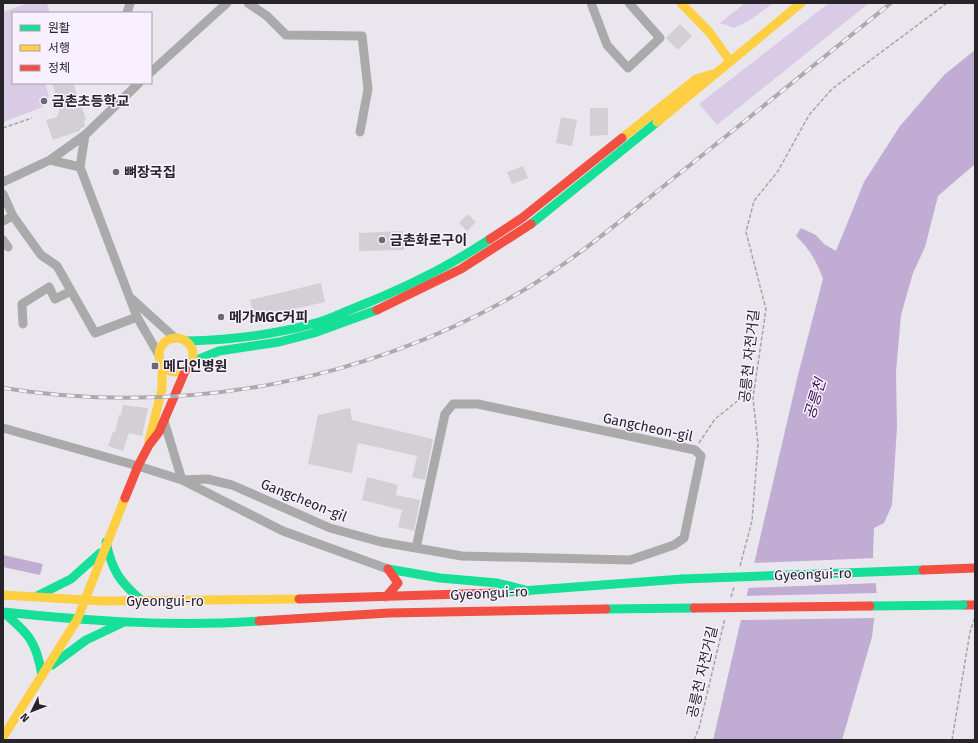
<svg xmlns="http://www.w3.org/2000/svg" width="978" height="743" font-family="'Fira Sans','Noto Sans KR',sans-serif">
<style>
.green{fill:#d9cbe6}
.water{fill:#c1acd3}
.pier{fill:#eae6ee}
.building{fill:#d2cfd5}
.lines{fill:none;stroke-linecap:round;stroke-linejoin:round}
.path{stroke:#a5a5a6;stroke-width:1.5;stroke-dasharray:4 2;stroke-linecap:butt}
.street{stroke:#aaaaab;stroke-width:9}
.fast{stroke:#16e098;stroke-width:9}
.slow{stroke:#ffcf43;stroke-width:9}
.jam{stroke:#f24e42;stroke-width:9}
.rail-casing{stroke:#acaaad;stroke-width:4}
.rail{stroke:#f8f0ff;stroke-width:2.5;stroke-dasharray:8;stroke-linecap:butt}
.fast-bridge{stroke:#16e098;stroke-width:9}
.jam-bridge{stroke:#f24e42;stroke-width:9}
.poi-dot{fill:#6c696f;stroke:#f8f0ff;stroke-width:1.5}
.labels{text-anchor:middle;stroke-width:3;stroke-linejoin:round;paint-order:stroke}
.poi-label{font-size:14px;font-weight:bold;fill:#28252a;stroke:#f8f0ff;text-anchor:start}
.street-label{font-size:14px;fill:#28252a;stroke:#f8f0ff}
.water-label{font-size:15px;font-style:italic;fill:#3a1352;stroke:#f8f0ff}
</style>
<rect width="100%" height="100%" fill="#eae6ee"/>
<path class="green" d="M28,3L47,4L50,13H13V83H45L49,96L43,107L3,122V12Z
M745,3H773L750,20L734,28L720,23Z
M829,3H869L717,125L699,104Z"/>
<path class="water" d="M975,50V164L938,196L925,247L913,273L901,315L896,372L897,427L892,505L884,523L874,528L873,555L877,596L872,637L842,740H713L798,375L823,279C817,262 809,248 796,236L801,228L816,235L824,244L836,251L864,182L900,126L944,75Z
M3,555L43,564L40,575L3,567Z"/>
<path class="pier" d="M875,558L878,583L747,588L753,563Z
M879,593L876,618L739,620L745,596Z"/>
<path class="building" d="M680,24L692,36L678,50L666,38Z
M52,83H73L86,119L84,121L85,127L81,128L79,131L53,140L46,120L57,117L60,108Z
M590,108H608V135L590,136Z
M561,117L577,120L572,146L556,143Z
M523,166L528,178L512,184L507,172Z
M468,214L476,222L467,231L459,223Z
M403,231L404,250L359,251V233Z
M321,283L325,302L254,318L250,300Z
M123,405L148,408L142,436L129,433L123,451L108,446L113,432H115L119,415H121Z
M350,408L352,420L433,439L425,480L412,477L417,456L358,443L352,473L308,464L318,415Z
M367,477L398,485L396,495L420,500L414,531L398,527L402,510L362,500Z"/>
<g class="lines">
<path class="path" d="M3,128L32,118
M699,443L715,419L755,387
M740,566L752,521L758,444L753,398L766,309L746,232L754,201L778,171L809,115L832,89L947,3
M731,597L734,587
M694,740L699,728L725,618
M952,740L970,632L975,617"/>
<path class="street" d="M248,3L267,16L286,35L362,36L368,89L360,132
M591,3L607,45L628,68L660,38L629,3
M127,13L130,3
M151,72L227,3
M85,135L80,167L137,317L159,355
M50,160L80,167
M3,182L50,160L85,135L139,83
M3,194L13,216L41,255L57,266L95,333L137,317
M3,221L13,216
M3,240L8,247
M132,299L175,338
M23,324L22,304L49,287L55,299L71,291
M164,421L182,480L207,479L232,485L330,528L381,542L416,548L445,414L453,404H478L695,450L701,456L684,538L674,545L630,560L462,556L416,548
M3,428L138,466L182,480L283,531L388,569"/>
<path class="fast" d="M531,224L657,122
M186,341C228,340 272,335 312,324C326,321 339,314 352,309C401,290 447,268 490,239
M192,362L219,351L279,342L314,333L377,310
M106,542C112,571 120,582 142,601
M388,569L440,578L497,583L529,591
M494,593L682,579
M37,596L71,579L100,553
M606,609L694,608
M3,612C87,621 173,627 259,621
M3,612C29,634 36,641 42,675
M52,665L86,640L122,623"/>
<path class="slow" d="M681,3L710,33L730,61
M657,122L801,3
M622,138L696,79L712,74
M159 355a17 17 0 1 1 34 0a17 17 0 1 1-34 0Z
M149,441L162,389V365
M3,595L102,601L299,599
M3,737L77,620L125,498"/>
<path class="jam" d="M490,239L522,218L622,138
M377,310L461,269L531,224
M125,498L138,466L149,445L159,432L186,369
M386,597L398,583L388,569
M299,599L494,593
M963,605H975
M259,621L389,613L606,609"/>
<g class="rail-casing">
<path id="rail" d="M3,388C185,417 371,381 529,287C579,256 624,218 670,181C744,122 818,62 891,3"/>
</g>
<use href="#rail" class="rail"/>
<path class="fast-bridge" d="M682,579L923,570
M870,606L963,605"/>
<path class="jam-bridge" d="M923,570L975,568
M694,608L870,606"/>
</g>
<g class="poi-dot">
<circle cx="44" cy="101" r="4"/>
<circle cx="116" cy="172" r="4"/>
<circle cx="382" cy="240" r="4"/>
<circle cx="221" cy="317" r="4"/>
<rect x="151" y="362" width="8" height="8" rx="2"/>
</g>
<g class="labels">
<g class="poi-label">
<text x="52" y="106">금촌초등학교</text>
<text x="124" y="177">뼈장국집</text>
<text x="390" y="245">금촌화로구이</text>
<text x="229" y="322">메가MGC커피</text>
<text x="163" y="371">메디인병원</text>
</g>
<g class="street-label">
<text transform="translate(749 356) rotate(-84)" y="5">공릉천 자전거길</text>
<text transform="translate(648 427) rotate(12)" y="5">Gangcheon-gil</text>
<text transform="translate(304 500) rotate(22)" y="5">Gangcheon-gil</text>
<text transform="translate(813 574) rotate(-2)" y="5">Gyeongui-ro</text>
<text transform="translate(489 593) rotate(-3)" y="5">Gyeongui-ro</text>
<text x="165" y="606">Gyeongui-ro</text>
<text transform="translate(702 672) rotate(-77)" y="5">공릉천 자전거길</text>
</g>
<g class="water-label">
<text transform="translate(815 399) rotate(-73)" y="5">공릉천</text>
</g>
</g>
<rect width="978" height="743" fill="none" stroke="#28252a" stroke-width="8"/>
<rect x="12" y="12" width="140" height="72" fill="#f8f0ff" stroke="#a59faa"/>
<rect x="20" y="25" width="20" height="6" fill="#16e098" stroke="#a59faa"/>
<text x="48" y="32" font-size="12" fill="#28252a">원활</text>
<rect x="20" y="45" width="20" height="6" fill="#ffcf43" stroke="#a59faa"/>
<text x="48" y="52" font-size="12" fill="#28252a">서행</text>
<rect x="20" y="65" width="20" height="6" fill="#f24e42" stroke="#a59faa"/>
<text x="48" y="72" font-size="12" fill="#28252a">정체</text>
<g transform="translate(32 711) rotate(227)" stroke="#f8f0ff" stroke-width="3" paint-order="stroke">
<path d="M0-3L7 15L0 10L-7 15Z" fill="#28252a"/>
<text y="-6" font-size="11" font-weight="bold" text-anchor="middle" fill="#28252a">N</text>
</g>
</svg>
